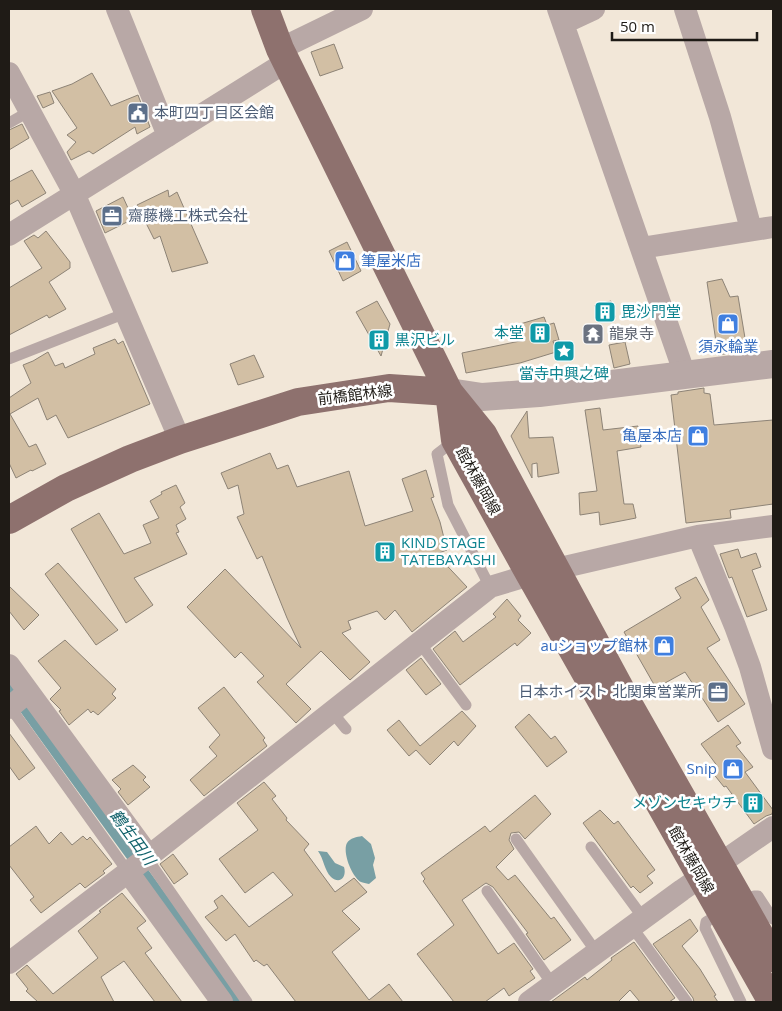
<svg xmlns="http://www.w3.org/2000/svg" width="782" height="1011" font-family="'Open Sans','Noto Sans JP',sans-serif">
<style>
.water{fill:#789fa4}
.building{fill:#d2bfa4;stroke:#8d8376}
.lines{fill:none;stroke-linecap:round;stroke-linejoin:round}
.service{stroke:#b8a8a6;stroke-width:11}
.minor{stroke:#b8a8a6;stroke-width:22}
.tertiary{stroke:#b8a8a6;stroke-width:28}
.primary{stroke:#8e716e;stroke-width:28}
.labels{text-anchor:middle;stroke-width:5;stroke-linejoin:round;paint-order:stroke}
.service-label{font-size:15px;fill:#4e5e75;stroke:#fff;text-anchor:start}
.shop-label{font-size:15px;fill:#366cbe;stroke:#fff;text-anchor:end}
.culture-label{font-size:15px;fill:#0d838f;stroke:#fff;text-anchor:start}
.worship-label{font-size:15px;fill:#5b616d;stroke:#fff;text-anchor:start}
.street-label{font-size:15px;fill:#1f1b16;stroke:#fff}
.water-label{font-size:16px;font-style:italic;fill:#11626b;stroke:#fff}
</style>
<rect width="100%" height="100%" fill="#f2e7d8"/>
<path class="water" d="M9,677C87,786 166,893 243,1002H230C157,899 82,798 9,696Z
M362,836L371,844L375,858L373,865L376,878L369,884C366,883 363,883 361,882C352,877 342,852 347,843C350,838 357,837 362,836Z
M318,851L327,852L335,863L344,867C347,877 340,885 331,877C324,870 324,859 318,851Z"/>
<path class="building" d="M334,44L343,68L320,76L311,52Z
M92,73L111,106L138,95L150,127L137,134L135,127L93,154L89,151L71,160L67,152L76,142L67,135L77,128L52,91L72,84Z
M50,92L54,103L43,108L37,96Z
M22,124L29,138L9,150V130Z
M32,170L46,193L22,207L18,200L9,205V182Z
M168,190L169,197L177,192L208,263L172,272L160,236L154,239L137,205Z
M123,197L133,219L105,233L96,211Z
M46,231L70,262V268L49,282L66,309L49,318L47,315L9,335V288L42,268L24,241L34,235L38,238Z
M347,242L361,271L343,281L329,251Z
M722,279L730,297L738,296L747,350L718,355L707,282Z
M377,301L390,324L381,356L356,312Z
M611,301L615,317L599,322L595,305Z
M544,317L547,325L554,323L559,340L553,341L556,352L520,363L466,373L462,353L525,340L520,324Z
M115,339L118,344L123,341L150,404L68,438L56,415L47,420L38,398L10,414L29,447L36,444L46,464L32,471L31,470L16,478L9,463V398L31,383L23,365L33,361L48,352L55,366L63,363L65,368L95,354L93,348Z
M625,342L630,364L614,368L609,345Z
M254,355L264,377L238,385L230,364Z
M704,388V393L710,394L714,425L773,420V504L730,510L731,518L686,523L671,395L678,394V392Z
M600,408L603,430L638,426L641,447L617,451L624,504H633L636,518L600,525L599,512L580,515L579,493L597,491L585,410Z
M527,411L529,438L553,437L559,473L538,477L537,463L532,464V478L511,436Z
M270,453L277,469L288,465L297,487L349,471L365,526L413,511L402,479L426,470L434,497L431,498L440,522L447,550L436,554L467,587L412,632L395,610L385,620L377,611L348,621L351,629L342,633L370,662L350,680L321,651L286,684L311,709L296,723L257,682L264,676L241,652L235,658L187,607L225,569L301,648L287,618L262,556L257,559L237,517L244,514L238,485L228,489L221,473Z
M176,485L185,503L180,507L186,519L176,525L179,532L176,533L187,554L134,578L153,605L126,623L71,529L99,513L124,554L151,543L143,525L159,518L150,501L162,494L161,492Z
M738,549L741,558L756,553L761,567L752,570L767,610L747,617L732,577L729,578L720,554Z
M58,563L118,630L96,645L45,574Z
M696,577L709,600L701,607L720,640L707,648L745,704L718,722L685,672L656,688L624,632L681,598L675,588Z
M9,586L39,615L24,630L9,611Z
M507,599L521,616L518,620L531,633L517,646L515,643L460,685L433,649L455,631L463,642L496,617L493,614Z
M65,640L116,689L112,694L116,698L98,715L93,711L91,713L88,709L69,725L59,711L61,710L50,699L61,688L38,661Z
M421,658L441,684L426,695L406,670Z
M224,687L265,738L263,740L267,746L204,796L190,780L217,756L209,747L220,735L198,708Z
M462,711L476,726L458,746L454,741L430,765L416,750L409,756L387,730L399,720L420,746Z
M529,714L551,739L555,736L567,752L547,767L515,727Z
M728,725L741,743L736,746L753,767L745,772L773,810L772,814L766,816L754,824L726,786L724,787L712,772L718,767L701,744Z
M9,733L35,768L19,780L9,766Z
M133,765L146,777L143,780L150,787L128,805L118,792L121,789L112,780Z
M264,782L276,796L272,799L287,818L286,820L309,844L304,850L335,892L354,878L367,892L342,911L360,929L332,952L369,1000L389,984L403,1002H296L267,964L264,966L256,960L254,962L235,934L226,941L205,917L218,908L214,901L222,895L249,927L293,895L273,872L245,893L219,859L258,830L237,803Z
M535,795L551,814L525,839L519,832L511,833L509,840L514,849L496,867L508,880L515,875L551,919L554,917L571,940L544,960L526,934L528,933L493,887L486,883L483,885L462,900L498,954L514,943L533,969L530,971L535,978L509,996L504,988L485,1002H454L417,954L454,925L423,881L425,879L421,873L485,826L490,832Z
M600,810L614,824L618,821L655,870L647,876L653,883L640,893L633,886L631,888L583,823Z
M36,826L49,844L61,832L72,845L83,836L87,840L90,837L112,864L103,871L105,873L85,888L80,883L41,913L30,900L34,897L9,865V847Z
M173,854L188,874L174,884L160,864Z
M122,893L146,921L137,928L152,948L145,953L182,1002H155L124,961L101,977L114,1002H38L26,991L28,989L16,974L27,965L53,994L98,958L78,931L101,912L99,911Z
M690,919L698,931L682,946L700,969L716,995L714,996L718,1002H694L693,998L653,944Z
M634,942L675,998L669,1002H640L630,990L618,1002H551L585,977L587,980L612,960L611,958Z"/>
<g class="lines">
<path class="service" d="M9,123L30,111
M9,359L126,313
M455,440L437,454L448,505L490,587
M419,642L466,705
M10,707L128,872
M332,712L346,729
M516,839L597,953
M591,847L644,919
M149,856L151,864L247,1002
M487,891L553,985
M741,902L754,896H758L773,919
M721,913L706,922L705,928L741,1002
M632,927L687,1002"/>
<path class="minor" d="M117,9L168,136
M558,9L685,375
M685,9L720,117L751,229
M564,23L594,9
M280,49L362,9
M9,73L74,193L180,440
M9,235L286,62
M641,248L773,227
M698,536L735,626L750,667L773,749
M9,665L149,856
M9,708L28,692
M128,872L222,1002
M9,963L149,856L490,587L530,575L698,536L773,526
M529,1002L682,890L773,827"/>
<path class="tertiary" d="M449,392L482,397L539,393L773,364"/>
<path class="primary" d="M265,9L280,49L449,392L483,434L628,703L773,958
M449,392L455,440L530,575L772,1002
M9,520L66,488L130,459L180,440L298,402L389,388L449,392"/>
</g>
<defs>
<g id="civic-square" transform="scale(1.125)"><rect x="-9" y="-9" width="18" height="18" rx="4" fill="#5c6f8a" stroke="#fff"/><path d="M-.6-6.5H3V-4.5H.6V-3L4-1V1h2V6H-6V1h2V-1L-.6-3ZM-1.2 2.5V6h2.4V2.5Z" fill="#fff"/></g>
<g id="office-square" transform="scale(1.125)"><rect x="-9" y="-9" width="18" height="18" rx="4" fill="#5c6f8a" stroke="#fff"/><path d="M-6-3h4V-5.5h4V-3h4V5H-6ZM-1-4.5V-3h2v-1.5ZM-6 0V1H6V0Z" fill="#fff"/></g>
<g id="shop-square" transform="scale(1.125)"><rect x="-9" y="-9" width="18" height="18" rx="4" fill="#3f7fe0" stroke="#fff"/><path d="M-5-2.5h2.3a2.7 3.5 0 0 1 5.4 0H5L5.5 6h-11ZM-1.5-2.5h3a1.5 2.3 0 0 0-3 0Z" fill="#fff"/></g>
<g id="building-square" transform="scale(1.125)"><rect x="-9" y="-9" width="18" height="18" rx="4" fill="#0f9aa8" stroke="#fff"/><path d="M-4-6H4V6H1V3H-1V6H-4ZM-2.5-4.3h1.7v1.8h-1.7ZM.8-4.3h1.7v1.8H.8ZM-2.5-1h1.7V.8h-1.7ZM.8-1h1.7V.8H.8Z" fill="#fff"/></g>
<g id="temple-square" transform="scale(1.125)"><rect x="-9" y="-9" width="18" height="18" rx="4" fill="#6b7280" stroke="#fff"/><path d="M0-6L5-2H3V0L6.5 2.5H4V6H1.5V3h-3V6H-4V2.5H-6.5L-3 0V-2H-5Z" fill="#fff"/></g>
<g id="sight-square" transform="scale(1.125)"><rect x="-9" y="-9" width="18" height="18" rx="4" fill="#0f9aa8" stroke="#fff"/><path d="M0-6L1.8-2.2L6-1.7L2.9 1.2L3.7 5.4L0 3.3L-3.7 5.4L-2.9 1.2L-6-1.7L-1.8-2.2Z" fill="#fff"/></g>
</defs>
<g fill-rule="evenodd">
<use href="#civic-square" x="138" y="113"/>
<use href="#office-square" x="112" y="216"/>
<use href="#shop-square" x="345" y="261"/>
<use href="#building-square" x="605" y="312"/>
<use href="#shop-square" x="728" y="324"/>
<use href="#building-square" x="540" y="333"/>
<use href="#temple-square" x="593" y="334"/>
<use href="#building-square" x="379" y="340"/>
<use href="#sight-square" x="564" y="351"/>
<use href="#shop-square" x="698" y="436"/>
<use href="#building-square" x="385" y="552"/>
<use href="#shop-square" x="664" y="646"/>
<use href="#office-square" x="718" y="692"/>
<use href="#shop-square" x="733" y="769"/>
<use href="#building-square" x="753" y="803"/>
</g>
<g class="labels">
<g class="service-label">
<text x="154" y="118">本町四丁目区会館</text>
<text x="128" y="221">齋藤機工株式会社</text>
<text x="702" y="697" text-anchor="end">日本ホイスト 北関東営業所</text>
</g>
<g class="shop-label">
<text x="361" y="266" text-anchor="start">筆屋米店</text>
<text x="728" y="352" text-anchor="middle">須永輪業</text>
<text x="682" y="441">亀屋本店</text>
<text x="648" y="651">auショップ館林</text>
<text x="717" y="774">Snip</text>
</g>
<g class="culture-label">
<text x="621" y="317">毘沙門堂</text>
<text x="524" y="338" text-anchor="end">本堂</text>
<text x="395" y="345">黒沢ビル</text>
<text x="564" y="379" text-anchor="middle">當寺中興之碑</text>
<text x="401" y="548">KIND STAGE<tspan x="401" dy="17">TATEBAYASHI</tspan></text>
<text x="737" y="808" text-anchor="end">メゾンセキウチ</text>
</g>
<g class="worship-label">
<text x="609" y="339">龍泉寺</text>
</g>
<g class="street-label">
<text transform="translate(355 395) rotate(-7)" y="5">前橋館林線</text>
<text transform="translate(478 481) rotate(61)" y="5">館林藤岡線</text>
<text transform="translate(691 860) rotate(60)" y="5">館林藤岡線</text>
</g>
<g class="water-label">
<text transform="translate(133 837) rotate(54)" y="6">鶴生田川</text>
</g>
</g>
<rect width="782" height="1011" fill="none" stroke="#1f1b16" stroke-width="20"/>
<path d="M612 32v8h145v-8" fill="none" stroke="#1f1b16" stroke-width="2.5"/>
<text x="620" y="32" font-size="15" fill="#1f1b16" stroke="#ffffff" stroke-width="4" paint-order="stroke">50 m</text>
</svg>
